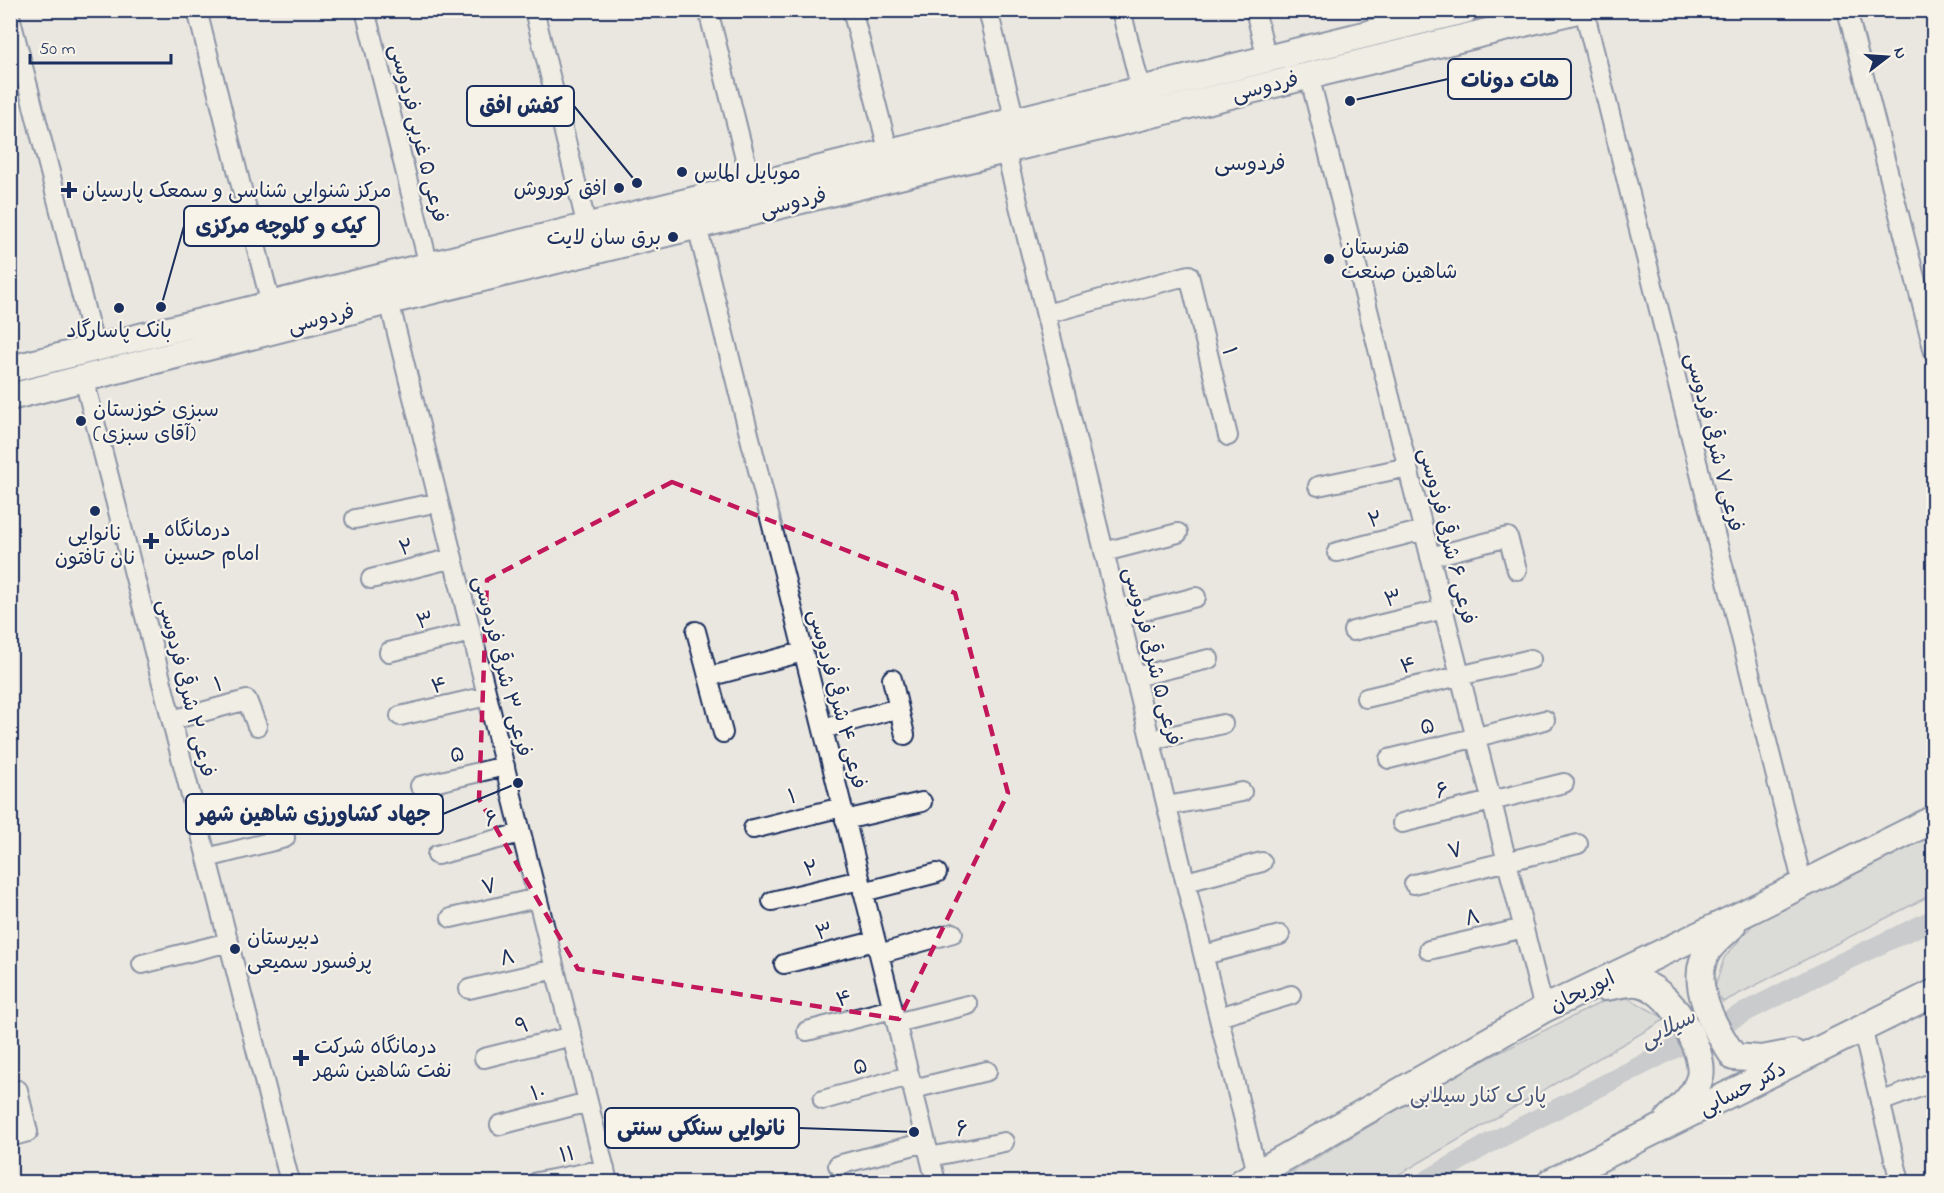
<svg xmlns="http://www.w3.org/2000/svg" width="1944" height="1193" font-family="'Indie Flower','Playpen Sans Arabic',sans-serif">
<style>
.green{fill:#cbcccd;stroke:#737e96;stroke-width:1.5}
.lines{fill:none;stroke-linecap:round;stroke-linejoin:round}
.canal{stroke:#a3a8b4;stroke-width:20}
.street-casing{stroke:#1b2f5e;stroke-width:22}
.secondary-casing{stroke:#1b2f5e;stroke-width:30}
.street{stroke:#f7f3e8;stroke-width:18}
.secondary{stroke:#f7f3e8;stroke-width:26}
.marked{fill:none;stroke:#c2185b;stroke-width:4.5;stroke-dasharray:12 8;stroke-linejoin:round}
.poi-dot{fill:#1b2f5e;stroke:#f7f3e8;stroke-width:2}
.labels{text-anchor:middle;stroke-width:4.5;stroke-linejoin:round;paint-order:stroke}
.street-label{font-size:21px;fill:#1b2f5e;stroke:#f7f3e8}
.poi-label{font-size:21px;fill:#1b2f5e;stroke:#f7f3e8;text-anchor:start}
.park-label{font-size:21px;fill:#47567a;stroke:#f7f3e8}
.neighbourhood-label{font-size:22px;fill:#1b2f5e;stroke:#f7f3e8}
.water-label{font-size:22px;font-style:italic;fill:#445378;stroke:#f7f3e8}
.leader{fill:none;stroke:#1b2f5e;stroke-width:2}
.callout-dot{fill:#1b2f5e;stroke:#f7f3e8;stroke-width:2}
.callout{fill:#f7f3e8;stroke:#1b2f5e;stroke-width:2}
.callout-label{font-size:22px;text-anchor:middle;font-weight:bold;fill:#1b2f5e}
</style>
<rect width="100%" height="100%" fill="#eae7e0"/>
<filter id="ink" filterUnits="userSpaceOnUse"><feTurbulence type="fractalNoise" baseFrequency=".0167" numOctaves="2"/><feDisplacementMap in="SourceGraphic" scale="12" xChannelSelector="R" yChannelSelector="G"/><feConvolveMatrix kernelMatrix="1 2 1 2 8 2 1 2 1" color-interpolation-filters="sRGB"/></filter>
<g filter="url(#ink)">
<path class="green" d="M1933,835V894L1723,1002L1714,990L1724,958L1754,923Z
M1628,998L1666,1019L1386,1182H1275L1464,1070L1602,1002Z"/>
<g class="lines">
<path class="canal" d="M1424,1182L1488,1144L1843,962L1934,919"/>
<g class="street-casing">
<path id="street" d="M197,10L271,305
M365,10L429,266
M534,10L587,227
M708,10L752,186
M852,10L889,153
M988,10L1015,121
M1121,10L1141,90
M1255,10L1267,59
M1584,10L1803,885
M1847,10L1934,352
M10,16L95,348
M1309,75L1544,1009
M1005,149L1257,1173
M697,226L936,1182
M389,301L608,1182
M1046,314L1189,275L1228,436
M84,379L290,1182
M1318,486L1408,467
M355,519L439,502
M1104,552L1178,533
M1337,552L1424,530
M1430,557L1508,537L1517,570
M371,579L453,558
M1120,617L1196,597
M696,631L723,733
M1353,631L1444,609
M389,652L471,632
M708,677L803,652
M1135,677L1209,659
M892,679L905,735
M1366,698L1531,659
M400,716L487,696
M172,720L247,700L257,726
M823,729L898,708
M1151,740L1223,724
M1389,759L1545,720
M420,786L505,766
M1167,806L1242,792
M845,820L922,802
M1402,823L1564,783
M753,829L842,807
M437,855L521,833
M207,858L285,838L280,805
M1186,882L1262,862
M1414,884L1578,844
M863,892L937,873
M772,901L860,880
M451,918L537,898
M1429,950L1524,928
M879,954L953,933
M1204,955L1280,935
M142,964L229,942
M784,964L875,941
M469,989L555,969
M1219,1017L1291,995
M896,1023L968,1005
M1862,1028L1900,1182
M807,1031L892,1009
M484,1058L572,1036
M913,1089L987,1071
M823,1100L909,1076
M1880,1102L1934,1082
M500,1125L588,1102
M10,1137L28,1132L18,1090
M930,1157L1004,1142
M838,1165L926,1142
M537,1182L605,1169"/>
</g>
<g class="secondary-casing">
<path id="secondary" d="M10,369L1465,10
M10,397L389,301L1577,10
M1732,926C1725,933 1715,941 1709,949C1686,982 1715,1029 1734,1057L1762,1059L1793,1053
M1604,987C1615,986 1627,982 1637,983C1668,985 1706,1050 1700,1077C1695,1095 1682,1106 1669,1118
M1242,1182L1544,1009L1745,913L1934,819
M1551,1182L1934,993"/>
</g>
<use href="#street" class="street"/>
<use href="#secondary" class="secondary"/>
</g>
</g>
<path d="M0 0H1944V1193H0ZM672,482L955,593L1008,793L899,1019L578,969L479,799L487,580Z" fill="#eae7e0" fill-opacity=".55" fill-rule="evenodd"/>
<path class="marked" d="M672,482L955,593L1008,793L899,1019L578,969L479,799L487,580Z"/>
<g class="poi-dot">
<circle cx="682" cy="172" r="6"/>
<circle cx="619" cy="188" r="6"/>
<path d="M66 181h6v6h6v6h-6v6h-6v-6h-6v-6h6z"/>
<circle cx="673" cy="237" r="6"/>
<circle cx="1329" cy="259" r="6"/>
<circle cx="119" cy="308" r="6"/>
<circle cx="81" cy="421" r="6"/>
<circle cx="95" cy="511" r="6"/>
<path d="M148 532h6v6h6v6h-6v6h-6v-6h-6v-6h6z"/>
<circle cx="235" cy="949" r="6"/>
<path d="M298 1049h6v6h6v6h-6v6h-6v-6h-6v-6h6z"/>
</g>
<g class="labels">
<g class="street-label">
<text transform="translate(1265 86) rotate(-14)" y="7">فردوسی</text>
<text transform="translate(419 133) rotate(76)" y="7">فرعی ۵ غربی فردوسی</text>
<text transform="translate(793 202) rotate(-14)" y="7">فردوسی</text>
<text transform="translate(321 318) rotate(-14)" y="7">فردوسی</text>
<text transform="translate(1230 351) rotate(76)" y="7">۱</text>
<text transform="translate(1715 442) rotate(76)" y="7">فرعی ۷ شرقی فردوسی</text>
<text transform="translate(1375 519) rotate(-14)" y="7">۲</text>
<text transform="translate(1448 536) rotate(76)" y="7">فرعی ۶ شرقی فردوسی</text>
<text transform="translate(406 547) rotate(-15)" y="7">۲</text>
<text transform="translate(1393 598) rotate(-14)" y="7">۳</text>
<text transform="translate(425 620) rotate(-14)" y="7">۳</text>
<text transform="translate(1153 656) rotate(76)" y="7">فرعی ۵ شرقی فردوسی</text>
<text transform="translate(1408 665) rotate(-13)" y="7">۴</text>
<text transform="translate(503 666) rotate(76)" y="7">فرعی ۳ شرقی فردوسی</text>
<text transform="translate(218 684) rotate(-15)" y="7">۱</text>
<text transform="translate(439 685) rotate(-13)" y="7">۴</text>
<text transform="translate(187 688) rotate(76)" y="7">فرعی ۲ شرقی فردوسی</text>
<text transform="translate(838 699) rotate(76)" y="7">فرعی ۴ شرقی فردوسی</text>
<text transform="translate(1427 726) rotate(-14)" y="7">۵</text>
<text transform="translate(457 754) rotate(-13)" y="7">۵</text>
<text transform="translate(1442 790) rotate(-14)" y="7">۶</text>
<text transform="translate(792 796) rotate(-14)" y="7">۱</text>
<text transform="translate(491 818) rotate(-15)" y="7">۶</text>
<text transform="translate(1455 850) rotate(-14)" y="7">۷</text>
<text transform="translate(811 868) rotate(-14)" y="7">۲</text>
<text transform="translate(489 886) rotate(-13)" y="7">۷</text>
<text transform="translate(1472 917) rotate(-13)" y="7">۸</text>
<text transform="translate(824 931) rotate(-15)" y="7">۳</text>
<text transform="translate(507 957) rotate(-13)" y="7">۸</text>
<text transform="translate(1582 991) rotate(-26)" y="7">ابوریحان</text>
<text transform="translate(844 998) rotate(-14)" y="7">۴</text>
<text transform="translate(522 1025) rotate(-14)" y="7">۹</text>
<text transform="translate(860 1066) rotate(-15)" y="7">۵</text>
<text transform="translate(1742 1088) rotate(-27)" y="7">دکتر حسابی</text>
<text transform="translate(538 1092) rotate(-15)" y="7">۱۰</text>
<text transform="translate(962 1128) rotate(-12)" y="7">۶</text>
<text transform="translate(567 1154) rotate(-11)" y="7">۱۱</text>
</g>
<g class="poi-label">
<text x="694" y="179">موبایل الماس</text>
<text x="607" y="195" text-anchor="end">افق کوروش</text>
<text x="82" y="197">مرکز شنوایی شناسی و سمعک پارسیان</text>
<text x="661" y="244" text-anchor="end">برق سان لایت</text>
<text x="1341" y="254">هنرستان<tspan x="1341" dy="24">شاهین صنعت</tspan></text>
<text x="119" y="337" text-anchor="middle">بانک پاسارگاد</text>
<text x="93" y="416">سبزی خوزستان<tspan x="93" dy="24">(آقای سبزی)</tspan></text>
<text x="164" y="536">درمانگاه<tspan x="164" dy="24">امام حسین</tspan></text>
<text x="95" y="540" text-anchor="middle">نانوایی<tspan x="95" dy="24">نان تافتون</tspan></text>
<text x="247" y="944">دبیرستان<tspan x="247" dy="24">پرفسور سمیعی</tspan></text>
<text x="314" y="1053">درمانگاه شرکت<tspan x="314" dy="24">نفت شاهین شهر</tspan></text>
</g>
<g class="park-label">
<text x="1478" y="1102">پارک کنار سیلابی</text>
</g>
<g class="neighbourhood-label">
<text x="1250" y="170">فردوسی</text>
</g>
<g class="water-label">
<text transform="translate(1667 1027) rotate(-27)" y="8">سیلابی</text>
</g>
</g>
<path class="leader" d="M1350 101L1448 79M637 183L574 106M161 307L184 226M518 783L443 814M914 1132L799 1128"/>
<g class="callout-dot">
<circle cx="1350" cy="101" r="6"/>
<circle cx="637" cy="183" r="6"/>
<circle cx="161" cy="307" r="6"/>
<circle cx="518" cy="783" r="6"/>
<circle cx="914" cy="1132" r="6"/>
</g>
<g class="callout">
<rect x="1448" y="59" width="123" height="40" rx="6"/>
<rect x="467" y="86" width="107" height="40" rx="6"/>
<rect x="184" y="206" width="195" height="40" rx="6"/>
<rect x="186" y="794" width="257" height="40" rx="6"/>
<rect x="605" y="1108" width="194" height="40" rx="6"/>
</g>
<g class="callout-label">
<text x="1510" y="87">هات دونات</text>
<text x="521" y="113">کفش افق</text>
<text x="281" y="233">کیک و کلوچه مرکزی</text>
<text x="314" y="821">جهاد کشاورزی شاهین شهر</text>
<text x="702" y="1135">نانوایی سنگکی سنتی</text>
</g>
<rect width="1944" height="1193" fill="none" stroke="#f7f3e8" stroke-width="36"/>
<rect x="18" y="18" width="1908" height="1157" fill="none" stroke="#1b2f5e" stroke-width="2" filter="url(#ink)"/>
<g transform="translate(1887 57) rotate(73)" stroke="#f7f3e8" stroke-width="4.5" paint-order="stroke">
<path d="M0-4.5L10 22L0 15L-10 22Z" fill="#1b2f5e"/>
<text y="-9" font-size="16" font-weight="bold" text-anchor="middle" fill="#1b2f5e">N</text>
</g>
<path d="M30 54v9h141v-9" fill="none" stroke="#1b2f5e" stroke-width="3"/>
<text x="39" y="54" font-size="18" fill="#1b2f5e" stroke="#f7f3e8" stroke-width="4.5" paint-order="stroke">50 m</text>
</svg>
